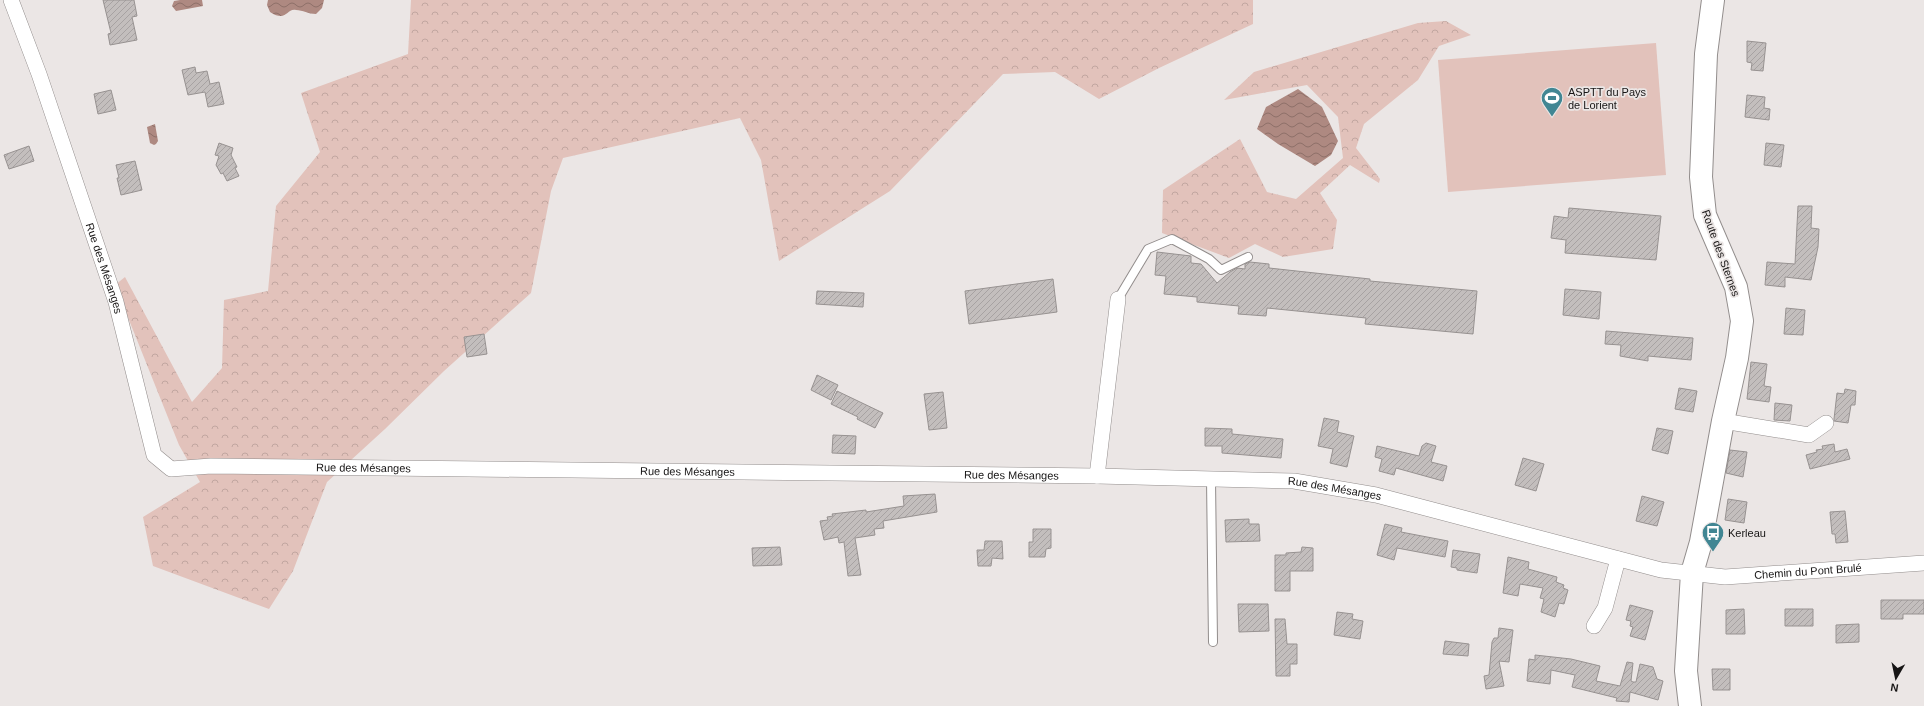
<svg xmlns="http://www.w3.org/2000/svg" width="1924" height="706" font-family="Helvetica,sans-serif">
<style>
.forest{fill:url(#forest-crowns)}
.pitch{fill:#e2c2bb}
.water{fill:url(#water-waves)}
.building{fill:url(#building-hatch);stroke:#979291}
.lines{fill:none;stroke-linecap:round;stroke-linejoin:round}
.lane-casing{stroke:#928d8c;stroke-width:10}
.street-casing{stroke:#928d8c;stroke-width:16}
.secondary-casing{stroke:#928d8c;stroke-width:24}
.lane{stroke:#fff;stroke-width:8}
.street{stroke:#fff;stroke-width:15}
.secondary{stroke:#fff;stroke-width:22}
.labels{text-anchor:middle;stroke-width:3.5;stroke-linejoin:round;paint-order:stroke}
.poi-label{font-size:11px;fill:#171515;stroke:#ebe6e5;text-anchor:start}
.street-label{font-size:11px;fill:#171515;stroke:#ebe6e5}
</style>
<defs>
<pattern id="forest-crowns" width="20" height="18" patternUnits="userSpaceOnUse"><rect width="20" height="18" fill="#e2c2bb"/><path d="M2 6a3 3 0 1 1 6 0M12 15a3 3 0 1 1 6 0" fill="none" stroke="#c1a6a0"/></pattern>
<pattern id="water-waves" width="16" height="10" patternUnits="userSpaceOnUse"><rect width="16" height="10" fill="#ae8981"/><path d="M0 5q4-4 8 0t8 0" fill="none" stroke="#8d6f68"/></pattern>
<pattern id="building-hatch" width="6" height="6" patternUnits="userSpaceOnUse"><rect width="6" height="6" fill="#c3bebd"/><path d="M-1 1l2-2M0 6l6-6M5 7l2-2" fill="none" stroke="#a7a2a2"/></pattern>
</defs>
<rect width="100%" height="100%" fill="#ebe6e5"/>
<path class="forest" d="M411,0H1253V24L1159,68L1099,99L1055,72L1003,74L890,191L779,261L761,160L740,118L563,158L551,191L531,293L444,371L385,429L327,482L293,571L269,609L153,566L143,517L200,482L179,445L115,285L125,277L192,402L222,368L224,300L268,291L276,206L320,152L301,93L408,54Z
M1446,21L1471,35L1439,46L1418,80L1364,124L1356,148L1380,179L1379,183L1350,165L1320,193L1337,220L1333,249L1283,257L1255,244L1229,258L1162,233L1163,190L1240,139L1267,192L1296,199L1343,158L1338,117L1307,85L1224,100L1254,72L1418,23Z"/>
<path class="pitch" d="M1656,43L1666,175L1448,192L1438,60Z"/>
<path class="water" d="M180,0H202L203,6L176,11L172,6L174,1Z
M268,0H324L322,8L316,14C308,14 303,10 296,10C286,8 287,23 270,12L267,5Z
M1298,89L1322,107L1338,141L1331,155L1315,166L1278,144L1257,129L1266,107Z
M155,124L158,141L156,144L154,145L150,143L147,127Z"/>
<path class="building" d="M103,0H134L137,16L132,17L137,40L110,45L108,34L111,33Z
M1747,41L1766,43L1763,71L1751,70L1752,63L1747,62Z
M195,67L196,73L207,71L210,84L219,82L224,104L208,107L205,92L188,95L182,70Z
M111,90L116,110L98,114L94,94Z
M1747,95L1765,97L1764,108L1770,109L1769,120L1745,117Z
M219,143L233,148L231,155L237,167L235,168L239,176L227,181L223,173L221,174L216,165L219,156L215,155Z
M1766,143L1784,145L1781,167L1764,165Z
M29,146L34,161L9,169L4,155Z
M135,161L142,190L121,195L117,178H119L116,165Z
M1798,206H1812L1811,228L1819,229L1818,247L1811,280L1785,277V287L1765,285L1767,262L1795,264Z
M1569,208L1661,216L1656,260L1565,253L1566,240L1551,238L1554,216L1568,218Z
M1157,252L1191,256V263L1201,264L1217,283L1230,272L1237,268L1245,269V264L1250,262L1269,264V268L1370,279V281L1477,291L1473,334L1365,324L1366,318L1267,308L1266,316L1238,314L1239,306L1197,302V297L1164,294L1166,276L1155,275Z
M1053,279L1057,312L969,324L965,291Z
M1565,289L1601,292L1599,319L1563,315Z
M817,291L864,293L863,307L816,304Z
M1786,308L1805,310L1803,335L1784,334Z
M1606,331L1693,338L1691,360L1648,356V361L1620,356L1621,345L1605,344Z
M484,334L487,354L467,357L464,337Z
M1751,362L1767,364L1764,386L1771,387L1769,402L1747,399Z
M817,375L838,385L831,400L811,390Z
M1679,388L1697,391L1693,412L1675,409Z
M1845,389L1856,391L1855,405H1851L1848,423L1834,421V419L1837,393L1844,394Z
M837,391L883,413L875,428L857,419L858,417L831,404Z
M943,392L947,428L929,430L924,394Z
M1775,403L1792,405L1790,421L1774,420Z
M1324,418L1339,421L1337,432L1354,436L1347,467L1330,463L1333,449L1318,446Z
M1205,428L1232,429V434L1283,439L1281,458L1222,453V446H1205Z
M1657,428L1673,431L1668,454L1652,450Z
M833,435L856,436L855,454L832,453Z
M1426,443L1436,446L1431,462L1447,466L1443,481L1396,468L1394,475L1379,471L1382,459L1375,457L1377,446L1419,456L1422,446Z
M1834,444L1835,452L1847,449L1850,459L1810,469L1806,455L1817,452L1816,450L1823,449L1822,446Z
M1730,450L1747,452L1743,477L1726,473Z
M1523,458L1544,464L1536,491L1515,485Z
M935,494L937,512L883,521L884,528L874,529L875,535L855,538L861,575L848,576L844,542L839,543L838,537L824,540L820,521L828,520L827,517L833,516L832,514L866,510V512L904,506L903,496Z
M1642,496L1664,502L1657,526L1636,521Z
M1728,499L1747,502L1744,523L1725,520Z
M1845,511L1848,542L1836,543L1835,534H1832L1830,512Z
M1249,519V524H1259L1260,541L1226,542L1225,520Z
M1385,524L1402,528L1401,532L1448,541L1445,557L1397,548L1394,560L1377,555Z
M1033,529H1051V548L1046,549L1045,557H1029V542H1033Z
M985,541H1002L1003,559L992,558L991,566H978L977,550H984Z
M780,547L782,565L753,566L752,548Z
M1302,547L1313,548V571H1290V591H1275V555H1286V553L1301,552Z
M1453,550L1480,554L1477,573L1457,570V568L1451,567Z
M1508,557L1529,562L1528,569L1557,577L1556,582L1564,585L1563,588L1568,590L1564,604L1559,603L1555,617L1541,612L1544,599L1540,598L1543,588L1520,584L1518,596L1503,593Z
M1881,600H1924V614H1903V619H1881Z
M1238,604H1268L1269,631L1239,632Z
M1630,605L1653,611L1645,640L1630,636L1633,627L1630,626L1631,621L1626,620Z
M1744,609L1745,634H1726V610Z
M1785,609H1813V626H1785Z
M1337,612L1353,614L1352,619L1363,621L1360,639L1334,635Z
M1275,619H1285L1287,644H1297V664H1290V676H1276Z
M1859,624V642L1836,643V625Z
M1499,628L1513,630L1509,662L1499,661L1504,686L1486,689L1484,676L1489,675L1492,642L1494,638H1498Z
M1445,641L1469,644L1468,656L1443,654Z
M1535,655L1571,659L1600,666L1596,681L1620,686L1627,662L1633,663L1631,681L1633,682H1636L1640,664L1653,667L1657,679L1663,681L1658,700L1630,692L1629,702L1616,701L1617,698L1572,687L1575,675L1551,670L1550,684L1527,681L1529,659L1535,660Z
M1712,669H1730V690H1713Z"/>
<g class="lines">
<g class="lane-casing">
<path id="lane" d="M1118,299L1148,249L1172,239L1209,259L1221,270L1248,257
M1211,479L1213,642"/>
</g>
<g class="street-casing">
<g id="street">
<path id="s1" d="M11,0L39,74L116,302L154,455L171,469L211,466L1097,476L1294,481L1376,495L1661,570L1725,577L1924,563"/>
<path d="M1723,421L1809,435L1826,423"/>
<path d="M1097,476L1118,299"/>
<path d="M1594,626L1605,608L1618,559"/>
</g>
</g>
<g class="secondary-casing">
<path id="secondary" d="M1690,706L1686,671L1692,573L1701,542L1723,421L1737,358L1742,321L1736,287L1705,215L1701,177L1706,54L1713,0"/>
</g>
<use href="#lane" class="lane"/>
<use href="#street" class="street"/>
<use href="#secondary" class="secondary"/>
</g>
<defs>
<g id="stadium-pin" transform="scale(1.15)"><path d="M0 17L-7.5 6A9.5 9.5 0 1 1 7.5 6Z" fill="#418693" stroke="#ebe6e5"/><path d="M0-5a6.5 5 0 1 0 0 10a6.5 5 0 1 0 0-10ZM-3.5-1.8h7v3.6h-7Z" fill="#fff"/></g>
<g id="bus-pin" transform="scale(1.15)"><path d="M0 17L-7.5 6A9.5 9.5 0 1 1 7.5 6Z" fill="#418693" stroke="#ebe6e5"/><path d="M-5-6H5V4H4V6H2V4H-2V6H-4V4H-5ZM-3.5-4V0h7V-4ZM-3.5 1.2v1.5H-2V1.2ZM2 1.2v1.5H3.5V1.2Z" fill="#fff"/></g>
</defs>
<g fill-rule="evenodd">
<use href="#stadium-pin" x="1552" y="98"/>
<use href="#bus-pin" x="1713" y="533"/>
</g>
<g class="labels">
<g class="poi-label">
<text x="1568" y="96">ASPTT du Pays<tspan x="1568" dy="13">de Lorient</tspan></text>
<text x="1728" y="537">Kerleau</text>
</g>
<g class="street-label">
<text transform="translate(1721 253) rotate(70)" y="4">Route des Sternes</text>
<text dy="4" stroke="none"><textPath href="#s1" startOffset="284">Rue des Mésanges</textPath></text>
<text dy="4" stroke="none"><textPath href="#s1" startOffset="692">Rue des Mésanges</textPath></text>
<text dy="4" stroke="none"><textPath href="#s1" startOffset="1016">Rue des Mésanges</textPath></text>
<text dy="4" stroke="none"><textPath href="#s1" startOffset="1340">Rue des Mésanges</textPath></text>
<text dy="4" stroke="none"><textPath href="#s1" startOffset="1664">Rue des Mésanges</textPath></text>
<text dy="4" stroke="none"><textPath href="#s1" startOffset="2148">Chemin du Pont Brulé</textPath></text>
</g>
</g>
<g transform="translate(1896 678) rotate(189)" stroke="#ebe6e5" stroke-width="3" paint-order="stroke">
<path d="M0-3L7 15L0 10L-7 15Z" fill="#171515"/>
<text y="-6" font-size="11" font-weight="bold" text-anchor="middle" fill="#171515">N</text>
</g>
</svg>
